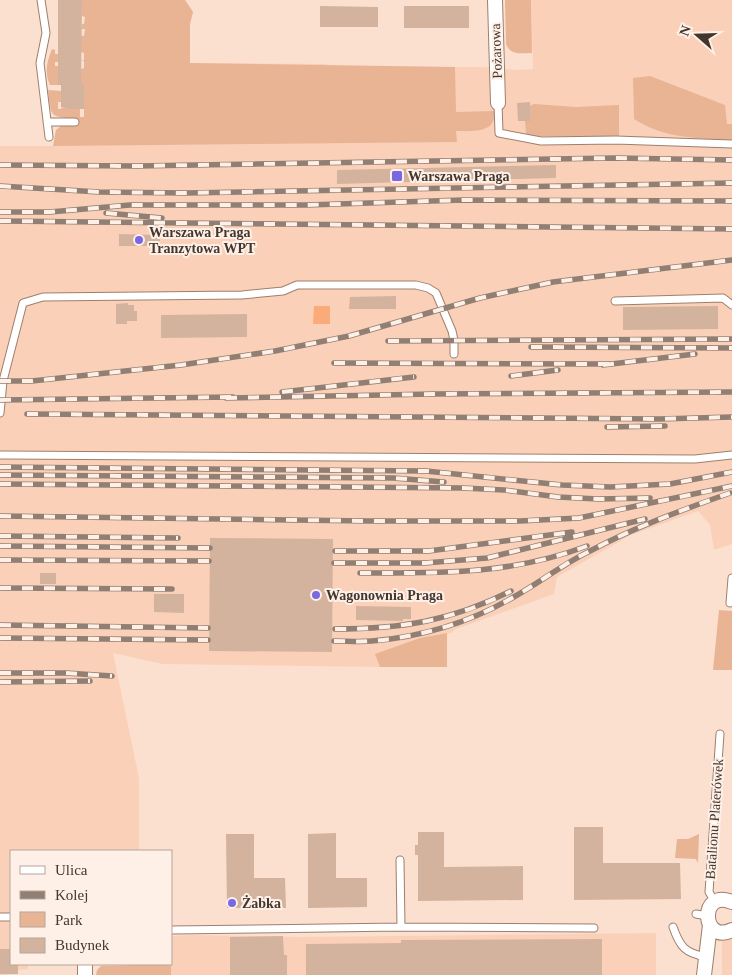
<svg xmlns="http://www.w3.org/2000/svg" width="732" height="975" font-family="'Times New Roman',serif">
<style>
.built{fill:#fad1b8}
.green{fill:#e8b494}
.water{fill:#fbab78}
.building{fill:#d4b39e}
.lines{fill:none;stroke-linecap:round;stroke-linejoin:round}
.lane-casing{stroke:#9e7f6c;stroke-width:9}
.street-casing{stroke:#9e7f6c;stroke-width:16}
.lane{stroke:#fff;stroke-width:7}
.street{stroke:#fff;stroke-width:14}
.rail-casing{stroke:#927f73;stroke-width:5.5}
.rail{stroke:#fef0e7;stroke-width:4;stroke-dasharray:11;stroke-linecap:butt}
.poi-dot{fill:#7868e3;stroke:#fef0e7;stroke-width:2}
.labels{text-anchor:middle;stroke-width:4;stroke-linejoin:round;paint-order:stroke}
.street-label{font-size:14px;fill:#43362e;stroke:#fef0e7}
.poi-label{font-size:14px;font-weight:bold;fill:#43362e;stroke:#fef0e7;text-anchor:start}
</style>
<rect width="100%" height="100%" fill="#fbdfcf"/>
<path class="built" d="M185,0L193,12L190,24V63L327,64L328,66L374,67H485L516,70L533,69L531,0H732V544L714,550L710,525L698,511L631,535L557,577L554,594L456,629L451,633L434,635L376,654L380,667L163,664L113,653L139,778V849L141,851H11V964H28V969L18,970V974L0,975V146H53L102,135Z
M656,933V975H171V936L192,935L298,937Z
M732,938V975H722V941Z"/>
<path class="green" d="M82,0H185L193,12L190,24V63L455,67L456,112L494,111C497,134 472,131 456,131L457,142L53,146L56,130L61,126H77V119C50,116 51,119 48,90L61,91V102H58V109H61V108L80,109V117H84V83H81V69L84,68V61L81,60H84V53L81,52V36H84L85,29H81L82,24H84L85,17L82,16Z
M505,0H531L532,53C521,53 511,56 506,44Z
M52,49L55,50V54H58V62H55V66H58V85H50C44,72 47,61 52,49Z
M650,76L725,105L727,124H732V140C697,138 665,139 634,119L633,78Z
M534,104L576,107L619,105V136H528L526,133L525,121H531L530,106Z
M719,610L732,611V670H713Z
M447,633V667H380L375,654L420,638Z
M699,834L698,863L696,859L675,858L677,839H688Z
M171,964V975H96L97,970L101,966Z"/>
<path class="water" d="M314,306H330V324H313Z"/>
<path class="building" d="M58,0H82L81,83H84V109H68L61,107V85H58Z
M320,6L378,7V27H320Z
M404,6H469V28H404Z
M530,102L531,121H518L517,103Z
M556,165V178L337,184V170Z
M119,234L160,235V246H119Z
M396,296V309H349L350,297Z
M128,303V305H134V311H137V321H127V324H116V304Z
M718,306V329L623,330V307Z
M247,314V337L161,338V315Z
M210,538L333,539L332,652L209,651Z
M40,573H56V584H40Z
M154,594H184V613L154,612Z
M356,606L411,607V619H403V621L356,620Z
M574,827H603V863H680L681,899L574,900Z
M418,832H444V867L523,866V900L418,901V855H415V845H418Z
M336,833V878H367V907L308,908V834Z
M226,834H254V878H285L286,908H227Z
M283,936L284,955H287V975H230V937Z
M602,939V975H306V944L401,943V940Z
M0,949H11V964H18V974H0Z"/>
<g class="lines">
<g class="lane-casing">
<path id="lane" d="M41,0L46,33L40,63L49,137
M498,103L499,133L541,141L616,140L732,144
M47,122H75
M615,301L723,298L732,305
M0,413L3,381L23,303L43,297L242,295L283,291L297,285H416L428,288L436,293L452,331L454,340V354
M0,455L695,459L732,455
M730,603L732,578
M400,860L401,927L594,928
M715,902L709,892L720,734
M696,914L707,916
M0,917H11
M673,927C680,947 685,953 706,957
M171,930L401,927"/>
</g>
<g class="street-casing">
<path id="street" d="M495,0L498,103
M732,902C699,888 701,945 732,930
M85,964V975
M704,975L710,925"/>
</g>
<use href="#lane" class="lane"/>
<use href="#street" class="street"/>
<g class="rail-casing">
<path id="rail" d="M0,165L137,166L615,158L732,160
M0,186L99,192L186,193L732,183
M0,212H50L130,205H307L463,200L732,201
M106,213L162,218
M0,221L732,229
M388,341L732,339
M531,347L732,348
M334,363L610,364
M603,365L695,354
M511,376L558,370
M0,381H32L181,365L275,351L349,336L480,298L553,282L732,260
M282,392L414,377
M226,398L433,394L732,392
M0,400L233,397
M27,414L659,419L732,417
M607,427L665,426
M0,467L426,471L562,485L610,487L670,484L732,472
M0,475L393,478L444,482
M0,484L463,488L504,490L558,497L598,499L650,498
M0,516L369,521H520L579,518L732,486
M0,536L178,538
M0,546L210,548
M335,551H429L572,532
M0,560L209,561
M334,563H425L487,558L645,519
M360,573C440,573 510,575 587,546
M0,588L172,589
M0,625L208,628
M335,629C402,629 451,621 511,591
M0,638L208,640
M334,641C347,641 360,642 372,641C421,637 470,622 512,598C539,583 563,564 590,551C635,527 682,510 730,493
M0,673H66L112,676
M0,682L90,681"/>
</g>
<use href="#rail" class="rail"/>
</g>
<g class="poi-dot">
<rect x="391" y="170" width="12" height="12" rx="2.5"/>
<circle cx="139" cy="240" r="5"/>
<circle cx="316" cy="595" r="5"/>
<circle cx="232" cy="903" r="5"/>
</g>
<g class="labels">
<g class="street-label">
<text transform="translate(496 51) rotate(-92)" y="5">Pożarowa</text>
<text transform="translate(714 819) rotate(-86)" y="5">Batalionu Platerówek</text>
</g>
<g class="poi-label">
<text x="408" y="181">Warszawa Praga</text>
<text x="149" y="237">Warszawa Praga<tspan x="149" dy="16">Tranzytowa WPT</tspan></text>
<text x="326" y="600">Wagonownia Praga</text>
<text x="242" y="908">Żabka</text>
</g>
</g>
<rect x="10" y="850" width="162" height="115" fill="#fef0e7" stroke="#b3a69d"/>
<rect x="20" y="866" width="25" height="8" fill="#ffffff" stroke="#b3a69d"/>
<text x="55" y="875" font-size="15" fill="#43362e">Ulica</text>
<rect x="20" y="891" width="25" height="8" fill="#927f73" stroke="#b3a69d"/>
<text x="55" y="900" font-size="15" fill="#43362e">Kolej</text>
<rect x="20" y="912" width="25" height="15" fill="#e8b494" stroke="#b3a69d"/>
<text x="55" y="925" font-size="15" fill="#43362e">Park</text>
<rect x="20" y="938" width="25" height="15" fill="#d4b39e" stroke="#b3a69d"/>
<text x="55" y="950" font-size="15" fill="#43362e">Budynek</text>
<g transform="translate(697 35) rotate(290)" stroke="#fef0e7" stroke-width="4" paint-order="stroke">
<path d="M0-4L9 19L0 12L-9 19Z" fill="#43362e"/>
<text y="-8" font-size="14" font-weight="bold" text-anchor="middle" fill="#43362e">N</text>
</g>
</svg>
